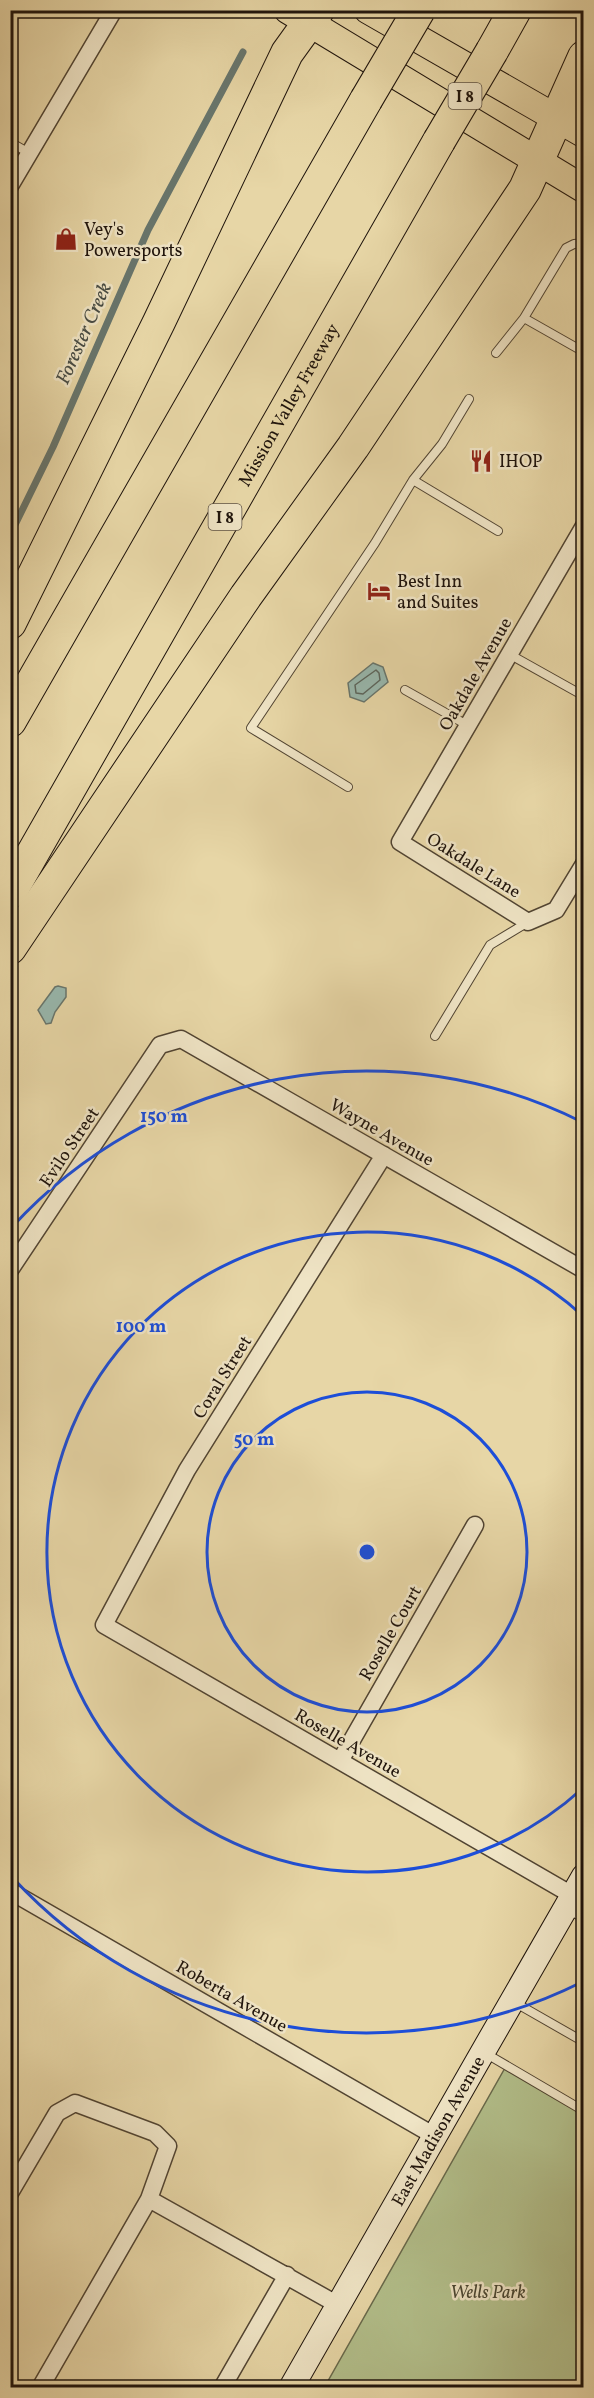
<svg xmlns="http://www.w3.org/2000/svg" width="594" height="2398" font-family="Vollkorn,serif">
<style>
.green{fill:#b2be8a;stroke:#68694b;stroke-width:1.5}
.water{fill:#98b8ae;stroke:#68766d;stroke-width:1.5}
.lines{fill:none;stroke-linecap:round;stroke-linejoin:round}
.shore{stroke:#5c665d;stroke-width:1.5}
.stream{stroke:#68766d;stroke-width:7}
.lane-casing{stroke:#514432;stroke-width:10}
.street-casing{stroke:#514432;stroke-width:19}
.secondary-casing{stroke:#1f140c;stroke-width:26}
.primary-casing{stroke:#1f140c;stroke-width:29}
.highway-casing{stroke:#1f140c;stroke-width:34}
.lane{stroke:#efe4c5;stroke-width:8}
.street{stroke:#efe4c5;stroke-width:16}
.secondary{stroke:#efe4c5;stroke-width:24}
.primary{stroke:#e7d6a6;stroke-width:27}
.highway{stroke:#e7d6a6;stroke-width:32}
.highway-bridge-casing{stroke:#1f140c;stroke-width:34;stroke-linecap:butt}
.highway-bridge{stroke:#e7d6a6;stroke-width:32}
.ring{fill:none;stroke:#1d4ed8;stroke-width:3}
.labels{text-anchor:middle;stroke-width:5;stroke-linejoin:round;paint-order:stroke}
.shield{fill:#efe4c5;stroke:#5d5244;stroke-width:1.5}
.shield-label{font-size:16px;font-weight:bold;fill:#1f140c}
.poi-label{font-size:18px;fill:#1f140c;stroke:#efe4c5;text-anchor:start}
.street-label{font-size:18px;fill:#1f140c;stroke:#efe4c5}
.park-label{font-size:18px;font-style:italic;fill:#4b4732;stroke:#efe4c5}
.water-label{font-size:20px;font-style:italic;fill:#494d45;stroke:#efe4c5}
.centre{fill:#1d4ed8;stroke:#efe4c5;stroke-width:3}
.ring-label{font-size:18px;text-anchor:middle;font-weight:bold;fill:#1d4ed8;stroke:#efe4c5;stroke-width:5;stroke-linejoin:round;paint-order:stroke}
</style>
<rect width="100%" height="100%" fill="#e7d6a6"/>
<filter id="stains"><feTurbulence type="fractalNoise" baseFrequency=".00333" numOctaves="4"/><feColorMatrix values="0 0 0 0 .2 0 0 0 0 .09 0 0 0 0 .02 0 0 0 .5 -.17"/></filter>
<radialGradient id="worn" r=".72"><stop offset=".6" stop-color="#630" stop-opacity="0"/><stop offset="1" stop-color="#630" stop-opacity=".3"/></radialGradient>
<path class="green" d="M505,2068L583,2114V2387L324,2388Z"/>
<path class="water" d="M373,663L383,667L388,682L364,702L350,697L348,683Z
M58,986L66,988V997L55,1012L51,1023L46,1024L38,1010L55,987Z"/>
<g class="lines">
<path class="shore" d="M376,670L379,673L380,680L363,694L356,693L355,685Z"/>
<path class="stream" d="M10,535L53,447L148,230L243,52"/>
<g class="lane-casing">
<path id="lane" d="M10,142L29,153
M584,243L574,244L566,248L524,318L584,352
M496,353L524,318
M583,401L584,400
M413,480L498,531
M509,654L584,696
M405,690L467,725
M348,787L251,728L375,543L413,480L442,444L469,399
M435,1036L490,945L528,922
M568,1910L584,1918
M514,2002L584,2042
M485,2053L584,2111"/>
</g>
<g class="street-casing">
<path id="street" d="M10,186L114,10
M584,526L400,842L528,922L556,910L584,864
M384,1155L187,1470L104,1625L572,1895
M10,1270L160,1045L181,1039L584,1270
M340,1761L475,1525
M10,1891L433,2135
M10,2193L57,2113L75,2103L155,2133L168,2146L149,2199L40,2388
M149,2199L340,2306
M222,2388L287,2275"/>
</g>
<g class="secondary-casing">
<g id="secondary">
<path id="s1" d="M291,2388C390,2217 485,2046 584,1876"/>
</g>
</g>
<g class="primary-casing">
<path id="primary" d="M288,10L584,189
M368,10L584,134"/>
</g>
<g class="highway-casing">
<g id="highway">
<path d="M492,51L515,10"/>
<path d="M10,623L159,322L287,53L318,10"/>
<path d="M10,721L366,100"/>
<path id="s2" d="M10,893L439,141"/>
<path d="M10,948L246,596L353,447L525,189L584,57"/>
</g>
</g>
<use href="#lane" class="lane"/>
<use href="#street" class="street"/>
<use href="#secondary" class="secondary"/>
<use href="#primary" class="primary"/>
<use href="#highway" class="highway"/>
<g class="highway-bridge-casing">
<path id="highway-bridge" d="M366,100L419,10
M439,141L492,51"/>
</g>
<use href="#highway-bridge" class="highway-bridge"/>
</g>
<g class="ring">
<circle cx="367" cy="1552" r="160"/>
<path d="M583 1788A320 320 0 1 1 583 1316"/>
<path d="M582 1982A481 481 0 0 1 12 1877M12 1227A481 481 0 0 1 582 1122"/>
</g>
<defs>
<g id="shop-bare" transform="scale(1.8)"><path d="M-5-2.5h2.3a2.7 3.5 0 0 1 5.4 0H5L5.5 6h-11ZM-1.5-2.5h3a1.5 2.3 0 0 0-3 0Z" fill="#8f2418" stroke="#efe4c5" stroke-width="2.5" paint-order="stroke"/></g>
<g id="restaurant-bare" transform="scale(1.8)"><path d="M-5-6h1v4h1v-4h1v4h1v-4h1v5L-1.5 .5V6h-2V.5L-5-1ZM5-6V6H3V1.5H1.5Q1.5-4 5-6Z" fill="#8f2418" stroke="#efe4c5" stroke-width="2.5" paint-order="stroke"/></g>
<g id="hotel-bare" transform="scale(1.8)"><path d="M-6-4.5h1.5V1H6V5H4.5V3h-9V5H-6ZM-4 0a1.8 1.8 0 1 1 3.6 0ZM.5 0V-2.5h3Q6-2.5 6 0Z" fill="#8f2418" stroke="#efe4c5" stroke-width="2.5" paint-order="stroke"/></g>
</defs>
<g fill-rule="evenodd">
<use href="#shop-bare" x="66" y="239"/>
<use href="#restaurant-bare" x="481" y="461"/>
<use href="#hotel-bare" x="379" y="591"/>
</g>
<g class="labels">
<g class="shield">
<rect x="448.5" y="83" width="33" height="26" rx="4.5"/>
<rect x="208.5" y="504" width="33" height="26" rx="4.5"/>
</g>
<g class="shield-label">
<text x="465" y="102">I 8</text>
<text x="225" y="523">I 8</text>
</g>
<g class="poi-label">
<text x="84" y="235">Vey's<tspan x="84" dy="21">Powersports</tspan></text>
<text x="499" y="467">IHOP</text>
<text x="397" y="587">Best Inn<tspan x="397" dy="21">and Suites</tspan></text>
</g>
<g class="street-label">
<text dy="6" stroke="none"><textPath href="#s2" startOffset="562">Mission Valley Freeway</textPath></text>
<text transform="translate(475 674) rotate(-60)" y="6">Oakdale Avenue</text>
<text transform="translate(474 865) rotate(32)" y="6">Oakdale Lane</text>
<text transform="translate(382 1132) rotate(30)" y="6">Wayne Avenue</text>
<text transform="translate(69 1147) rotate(-56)" y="6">Evilo Street</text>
<text transform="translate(222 1377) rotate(-58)" y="6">Coral Street</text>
<text transform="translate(390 1633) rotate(-60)" y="6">Roselle Court</text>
<text transform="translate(348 1743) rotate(30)" y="6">Roselle Avenue</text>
<text transform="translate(232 1996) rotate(30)" y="6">Roberta Avenue</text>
<text dy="6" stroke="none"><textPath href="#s1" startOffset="296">East Madison Avenue</textPath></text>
</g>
<g class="park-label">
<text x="488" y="2298">Wells Park</text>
</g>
<g class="water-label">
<text transform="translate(83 333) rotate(-66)" y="7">Forester Creek</text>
</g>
</g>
<circle cx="367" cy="1552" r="9" class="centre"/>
<g class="ring-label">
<text x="164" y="1122">150 m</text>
<text x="141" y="1332">100 m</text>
<text x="254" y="1445">50 m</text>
</g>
<rect width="594" height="2398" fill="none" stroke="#e7d6a6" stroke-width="36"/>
<rect x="12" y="12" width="570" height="2374" fill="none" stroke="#1f140c" stroke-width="3"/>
<rect x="18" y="18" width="558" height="2362" fill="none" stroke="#1f140c" stroke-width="1.5"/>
<rect width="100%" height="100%" filter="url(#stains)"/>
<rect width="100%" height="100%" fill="url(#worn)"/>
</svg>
